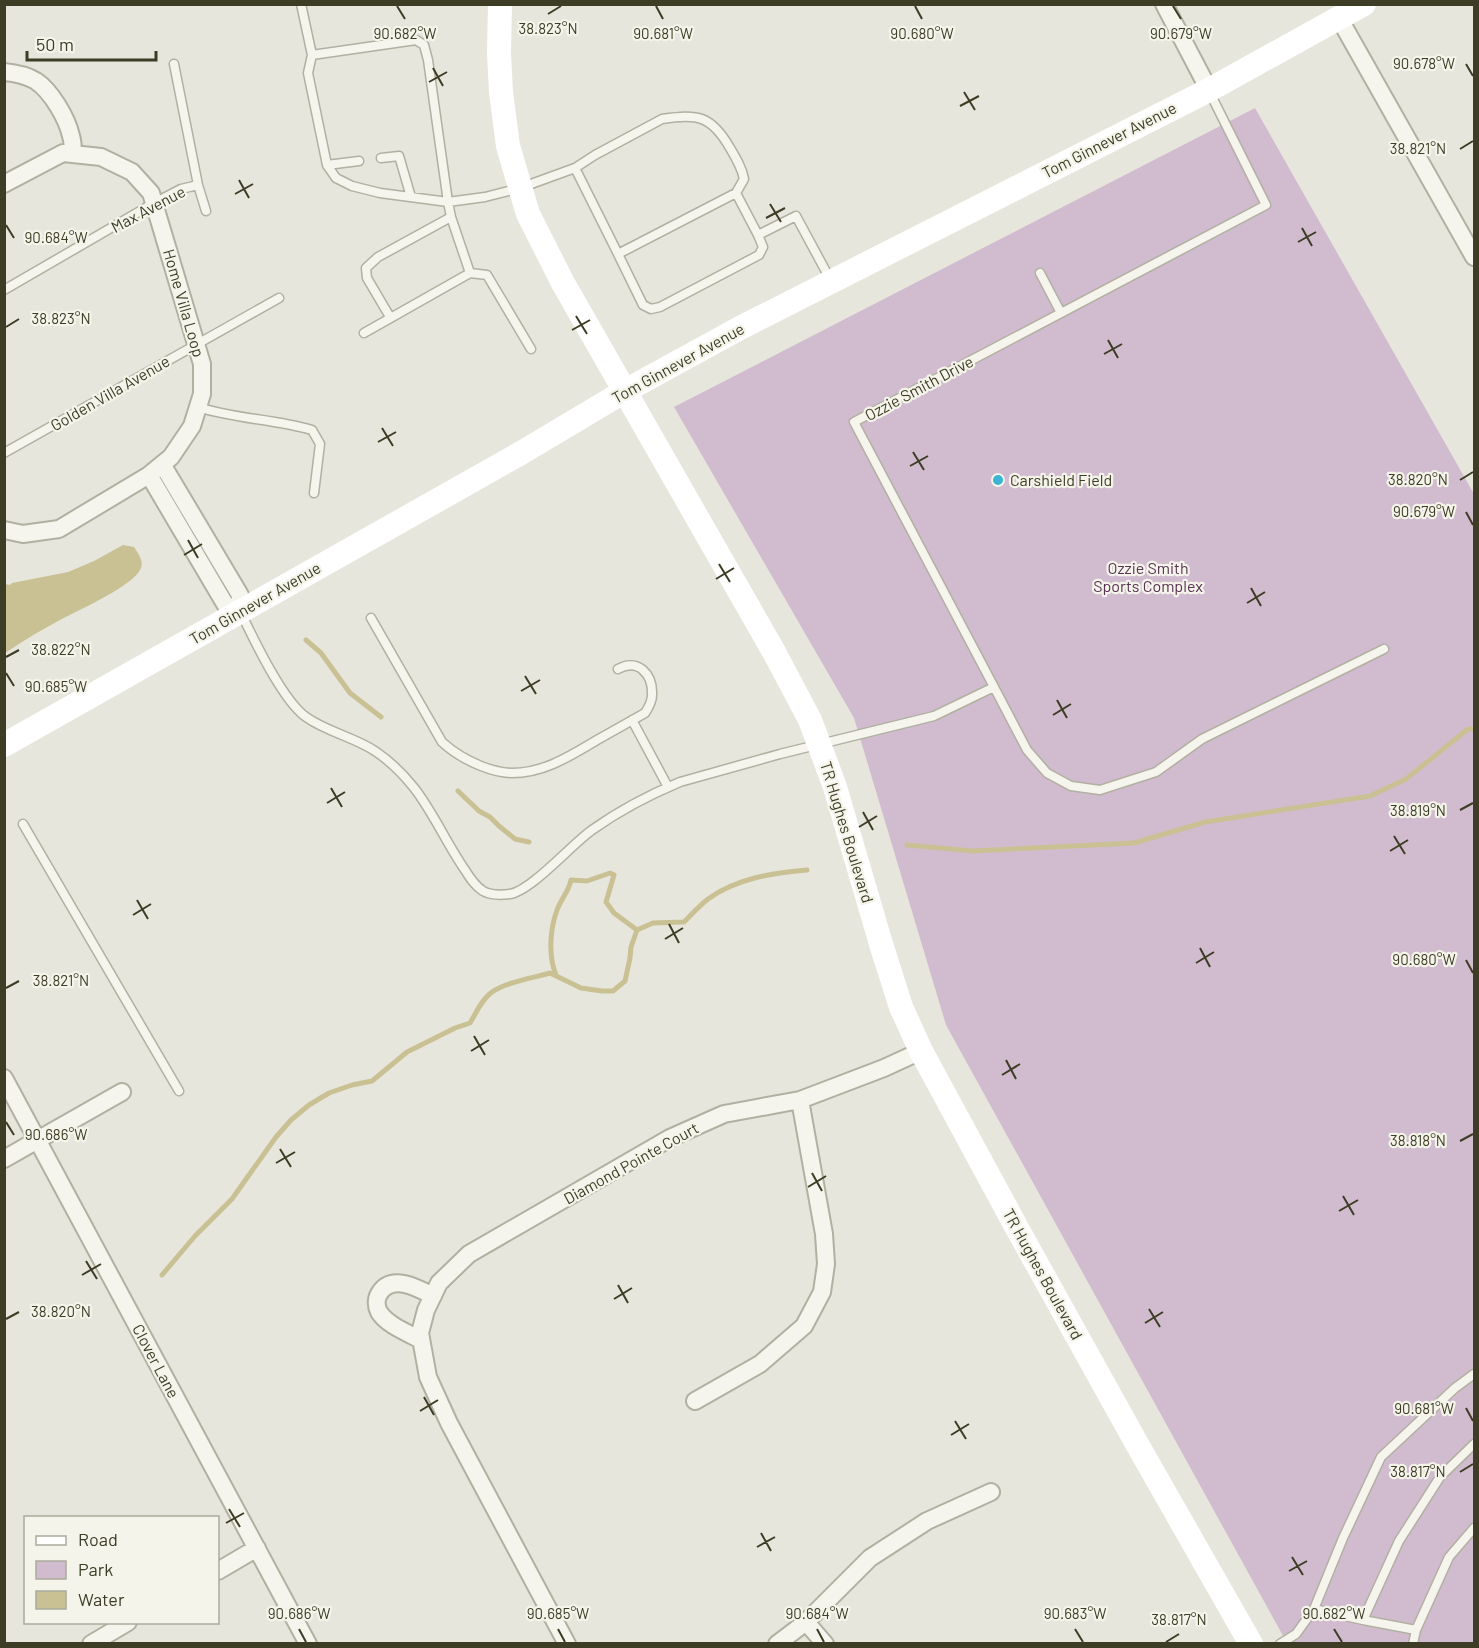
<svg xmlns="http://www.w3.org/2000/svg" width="1479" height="1648" font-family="Barlow,sans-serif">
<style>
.green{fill:#d1bccf}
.water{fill:#c9c194}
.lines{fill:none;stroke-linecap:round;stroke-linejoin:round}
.stream{stroke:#c9c194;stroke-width:5}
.lane-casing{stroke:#b1b0a1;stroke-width:11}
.street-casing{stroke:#b1b0a1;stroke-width:20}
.lane{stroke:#f5f5ee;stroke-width:8}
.street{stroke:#f5f5ee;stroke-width:16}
.secondary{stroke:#fff;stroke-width:24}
.ticks{fill:none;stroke:#3d3d25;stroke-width:2}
.poi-dot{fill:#39b5d3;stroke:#f4f4eb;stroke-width:2}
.labels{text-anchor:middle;stroke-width:4.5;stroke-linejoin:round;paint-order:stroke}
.street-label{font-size:16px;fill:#3d3d25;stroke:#f4f4eb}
.poi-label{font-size:16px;fill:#3d3d25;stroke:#f4f4eb;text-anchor:start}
.park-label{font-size:16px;fill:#593253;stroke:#f4f4eb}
.ticks-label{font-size:15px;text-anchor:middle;fill:#3d3d25;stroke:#f4f4eb;stroke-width:4.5;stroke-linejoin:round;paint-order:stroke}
</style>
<rect width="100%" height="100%" fill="#e7e6dc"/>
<path class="green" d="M1255,108L1474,494V1643H1287L946,1025L854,718L674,407Z"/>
<path class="water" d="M123,545L134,547C138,554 144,560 141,568C134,586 78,610 60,620C41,630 23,641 5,653V584L10,585L12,583L68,572L94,561Z"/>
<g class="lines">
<path class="stream" d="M306,640L321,653L350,693L381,717
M458,791L479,811L490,817L499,826L515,839L529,842
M907,845L973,851L1134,843L1205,822L1370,796L1406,779L1468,729H1474
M556,975C548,956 550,929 557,910C561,899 569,891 571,880L587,881L610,873L614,875L606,902L614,913L637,930
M162,1275L195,1236L232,1199L276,1137L291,1120L309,1105L329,1093L352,1085L372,1081L407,1052L455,1028L470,1023C476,1013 482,999 492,992C507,982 532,978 550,973L581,988L602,991H613L625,981L630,958L631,947L637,930L653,923L684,922C692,914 699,906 708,899C737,878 773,873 807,870"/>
<g class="lane-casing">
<path id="lane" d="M301,4L312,55L416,40L424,45L428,60L448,202L485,197L520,188L575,168L595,155L662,119C698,114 711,115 730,148C736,158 742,168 744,179L736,193
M312,55L308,73L327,165L336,178L352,186L380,193L448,202L451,217L470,273L364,333
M174,64L198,185L206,211
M381,158L399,156L411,197
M327,165L359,161
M575,168L618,254L736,193L758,235L796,216L830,279
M618,254L643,305L651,309L660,307L759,255L763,247L758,235
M470,273L487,275L531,349
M1040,273L1061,313
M4,290L154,203L181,189L198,185
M390,317L367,278L366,268L378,257L451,217
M198,407C235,419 274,419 312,430L320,444L314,493
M4,453L279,298
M241,613C254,640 283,701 306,717C327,732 354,737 375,751C390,761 404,775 415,789C434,814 447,844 465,870C470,878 475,886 483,891C490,895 502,895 510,894C531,891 572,844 592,830C620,810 649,795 680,782L780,754L934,716L994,687L854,422L1266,205L1210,93
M371,618L442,742C454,753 466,760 481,766C491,770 501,773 512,773C544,773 570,756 597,740C613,731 629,722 645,713C649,707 652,702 652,695C653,674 638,658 618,669
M994,687L1027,750L1047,773L1071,786L1100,790L1156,772L1202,739L1384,649
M632,720L668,787
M23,824L179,1091
M1474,1374L1455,1388L1381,1457L1343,1538L1314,1609L1363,1620L1399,1541L1440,1477L1474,1444
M1363,1620L1416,1630
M1280,1644L1296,1634L1314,1609
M1413,1644L1416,1630L1449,1557L1474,1528"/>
</g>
<g class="street-casing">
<path id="street" d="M1164,4L1209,90
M1339,18L1474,257
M4,72C15,73 26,75 36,81C51,91 67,118 71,136C73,142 73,148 73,154
M4,184L63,153L101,157L132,172L151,193L202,364V394L192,426L171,457L149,475L59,529L23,534L4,530
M149,475L225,604L240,612V595L162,464
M4,1078L308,1644
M4,1159L122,1092
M421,1340C408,1333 387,1325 379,1312C376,1306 376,1299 379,1294C391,1273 418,1288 433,1296
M695,1401L760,1364L804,1326L822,1292L826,1264L824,1234L800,1100
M218,1571L257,1548
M806,1622L870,1558L927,1521L991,1492
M91,1644L128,1622
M567,1644L449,1423L428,1377L420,1333L426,1310L439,1283L469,1254L670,1138L724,1114L800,1100L884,1068L921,1051
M777,1644L806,1622L825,1644"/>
</g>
<use href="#lane" class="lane"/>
<use href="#street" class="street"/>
<path class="secondary" d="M500,4L499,53L501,92L508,146L528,214L563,283L774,652L810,720L835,787L881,944L901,1007L921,1051L1018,1230L1137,1444L1251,1644
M4,745L521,453L625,391L740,328L1209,90L1364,4"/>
</g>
<path class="ticks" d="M397,6L405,19M656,6L663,19M915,6L922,19M1173,6L1181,19M548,14L561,6M1466,64L1473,76M433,68L443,86M429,82L447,72M964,92L975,110M960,106L979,96M1460,149L1473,141M239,180L249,198M235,194L253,184M770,204L781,222M766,218L785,208M6,225L14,238M1302,228L1312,246M1298,242L1316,232M576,316L587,334M6,327L19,319M572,330L590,320M1108,340L1118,358M1104,354L1122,344M382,428L393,446M378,442L396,432M913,452L924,470M910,466L928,456M1460,480L1473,472M1466,512L1473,525M188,540L198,558M184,555L202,544M719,564L730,582M716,579L734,568M1251,588L1261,606M1247,603L1265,592M6,657L19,650M6,673L14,686M525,676L536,694M521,691L540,680M1057,700L1067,718M1053,715L1071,704M331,788L342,807M327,803L345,792M1460,810L1473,803M863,812L873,830M859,827L877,816M1394,836L1405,854M1390,851L1408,840M137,900L148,919M133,915L151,904M669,924L679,943M665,939L683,928M1200,948L1210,967M1466,960L1473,973M1196,963L1214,952M6,988L19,981M474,1036L485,1055M471,1051L489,1040M1006,1060L1016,1079M1002,1075L1020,1064M6,1122L14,1135M1460,1141L1473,1134M280,1149L291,1167M276,1163L295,1152M812,1173L822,1191M808,1187L826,1176M1343,1196L1354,1215M1339,1211L1358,1200M86,1261L97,1279M82,1275L101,1264M618,1285L628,1303M614,1299L632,1288M1149,1309L1160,1327M6,1319L19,1312M1145,1323L1163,1312M424,1397L434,1415M1466,1408L1473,1421M420,1411L438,1400M955,1421L966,1439M951,1435L969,1424M1460,1472L1473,1464M229,1509L240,1527M226,1523L244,1513M761,1533L771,1551M757,1547L775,1537M1292,1557L1303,1575M1289,1571L1307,1561M299,1629L306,1642M558,1629L565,1642M817,1629L824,1642M1075,1629L1083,1642M1334,1629L1342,1642M1166,1642L1179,1634"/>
<circle class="poi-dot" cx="998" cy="480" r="6"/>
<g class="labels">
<g class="street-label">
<text transform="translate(1109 140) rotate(-27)" y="6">Tom Ginnever Avenue</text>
<text transform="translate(148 209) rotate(-28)" y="6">Max Avenue</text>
<text transform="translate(184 303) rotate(74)" y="6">Home Villa Loop</text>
<text transform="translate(678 363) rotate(-29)" y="6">Tom Ginnever Avenue</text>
<text transform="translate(919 388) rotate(-28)" y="6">Ozzie Smith Drive</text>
<text transform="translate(110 393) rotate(-30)" y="6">Golden Villa Avenue</text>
<text transform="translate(255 603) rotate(-30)" y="6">Tom Ginnever Avenue</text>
<text transform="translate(847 832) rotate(73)" y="6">TR Hughes Boulevard</text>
<text transform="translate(631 1163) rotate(-29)" y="6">Diamond Pointe Court</text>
<text transform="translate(1043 1274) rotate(61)" y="6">TR Hughes Boulevard</text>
<text transform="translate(156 1361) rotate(62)" y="6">Clover Lane</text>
</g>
<g class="poi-label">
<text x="1010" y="486">Carshield Field</text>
</g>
<g class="park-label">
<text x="1148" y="574">Ozzie Smith<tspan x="1148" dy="18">Sports Complex</tspan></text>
</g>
</g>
<g class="ticks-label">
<text x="548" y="34">38.823°N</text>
<text x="405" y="39">90.682°W</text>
<text x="922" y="39">90.680°W</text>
<text x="663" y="39">90.681°W</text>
<text x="1181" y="39">90.679°W</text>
<text x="1424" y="69">90.678°W</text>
<text x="1418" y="154">38.821°N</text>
<text x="56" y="243">90.684°W</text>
<text x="61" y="324">38.823°N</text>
<text x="1418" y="485">38.820°N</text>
<text x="1424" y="517">90.679°W</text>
<text x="61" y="655">38.822°N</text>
<text x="56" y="692">90.685°W</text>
<text x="1418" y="816">38.819°N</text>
<text x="1424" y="965">90.680°W</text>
<text x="61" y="986">38.821°N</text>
<text x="56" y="1140">90.686°W</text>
<text x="1418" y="1146">38.818°N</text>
<text x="61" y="1317">38.820°N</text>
<text x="1424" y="1414">90.681°W</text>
<text x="1418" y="1477">38.817°N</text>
<text x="299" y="1619">90.686°W</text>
<text x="558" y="1619">90.685°W</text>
<text x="817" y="1619">90.684°W</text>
<text x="1075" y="1619">90.683°W</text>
<text x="1334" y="1619">90.682°W</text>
<text x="1179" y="1625">38.817°N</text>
</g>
<rect width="1479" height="1648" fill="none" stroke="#3d3d25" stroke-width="12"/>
<rect x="24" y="1516" width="195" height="108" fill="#f4f4eb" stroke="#abab9c" stroke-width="1.5"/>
<rect x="36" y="1536" width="30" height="9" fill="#ffffff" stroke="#abab9c" stroke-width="1.5"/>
<text x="78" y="1546" font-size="18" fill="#3d3d25">Road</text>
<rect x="36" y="1561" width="30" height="18" fill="#d1bccf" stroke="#abab9c" stroke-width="1.5"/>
<text x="78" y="1576" font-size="18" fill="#3d3d25">Park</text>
<rect x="36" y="1591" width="30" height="18" fill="#c9c194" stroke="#abab9c" stroke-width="1.5"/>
<text x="78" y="1606" font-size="18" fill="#3d3d25">Water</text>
<path d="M27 51v9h129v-9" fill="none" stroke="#3d3d25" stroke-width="3"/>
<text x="36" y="51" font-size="18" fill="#3d3d25" stroke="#f4f4eb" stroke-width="4.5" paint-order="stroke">50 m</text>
</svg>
